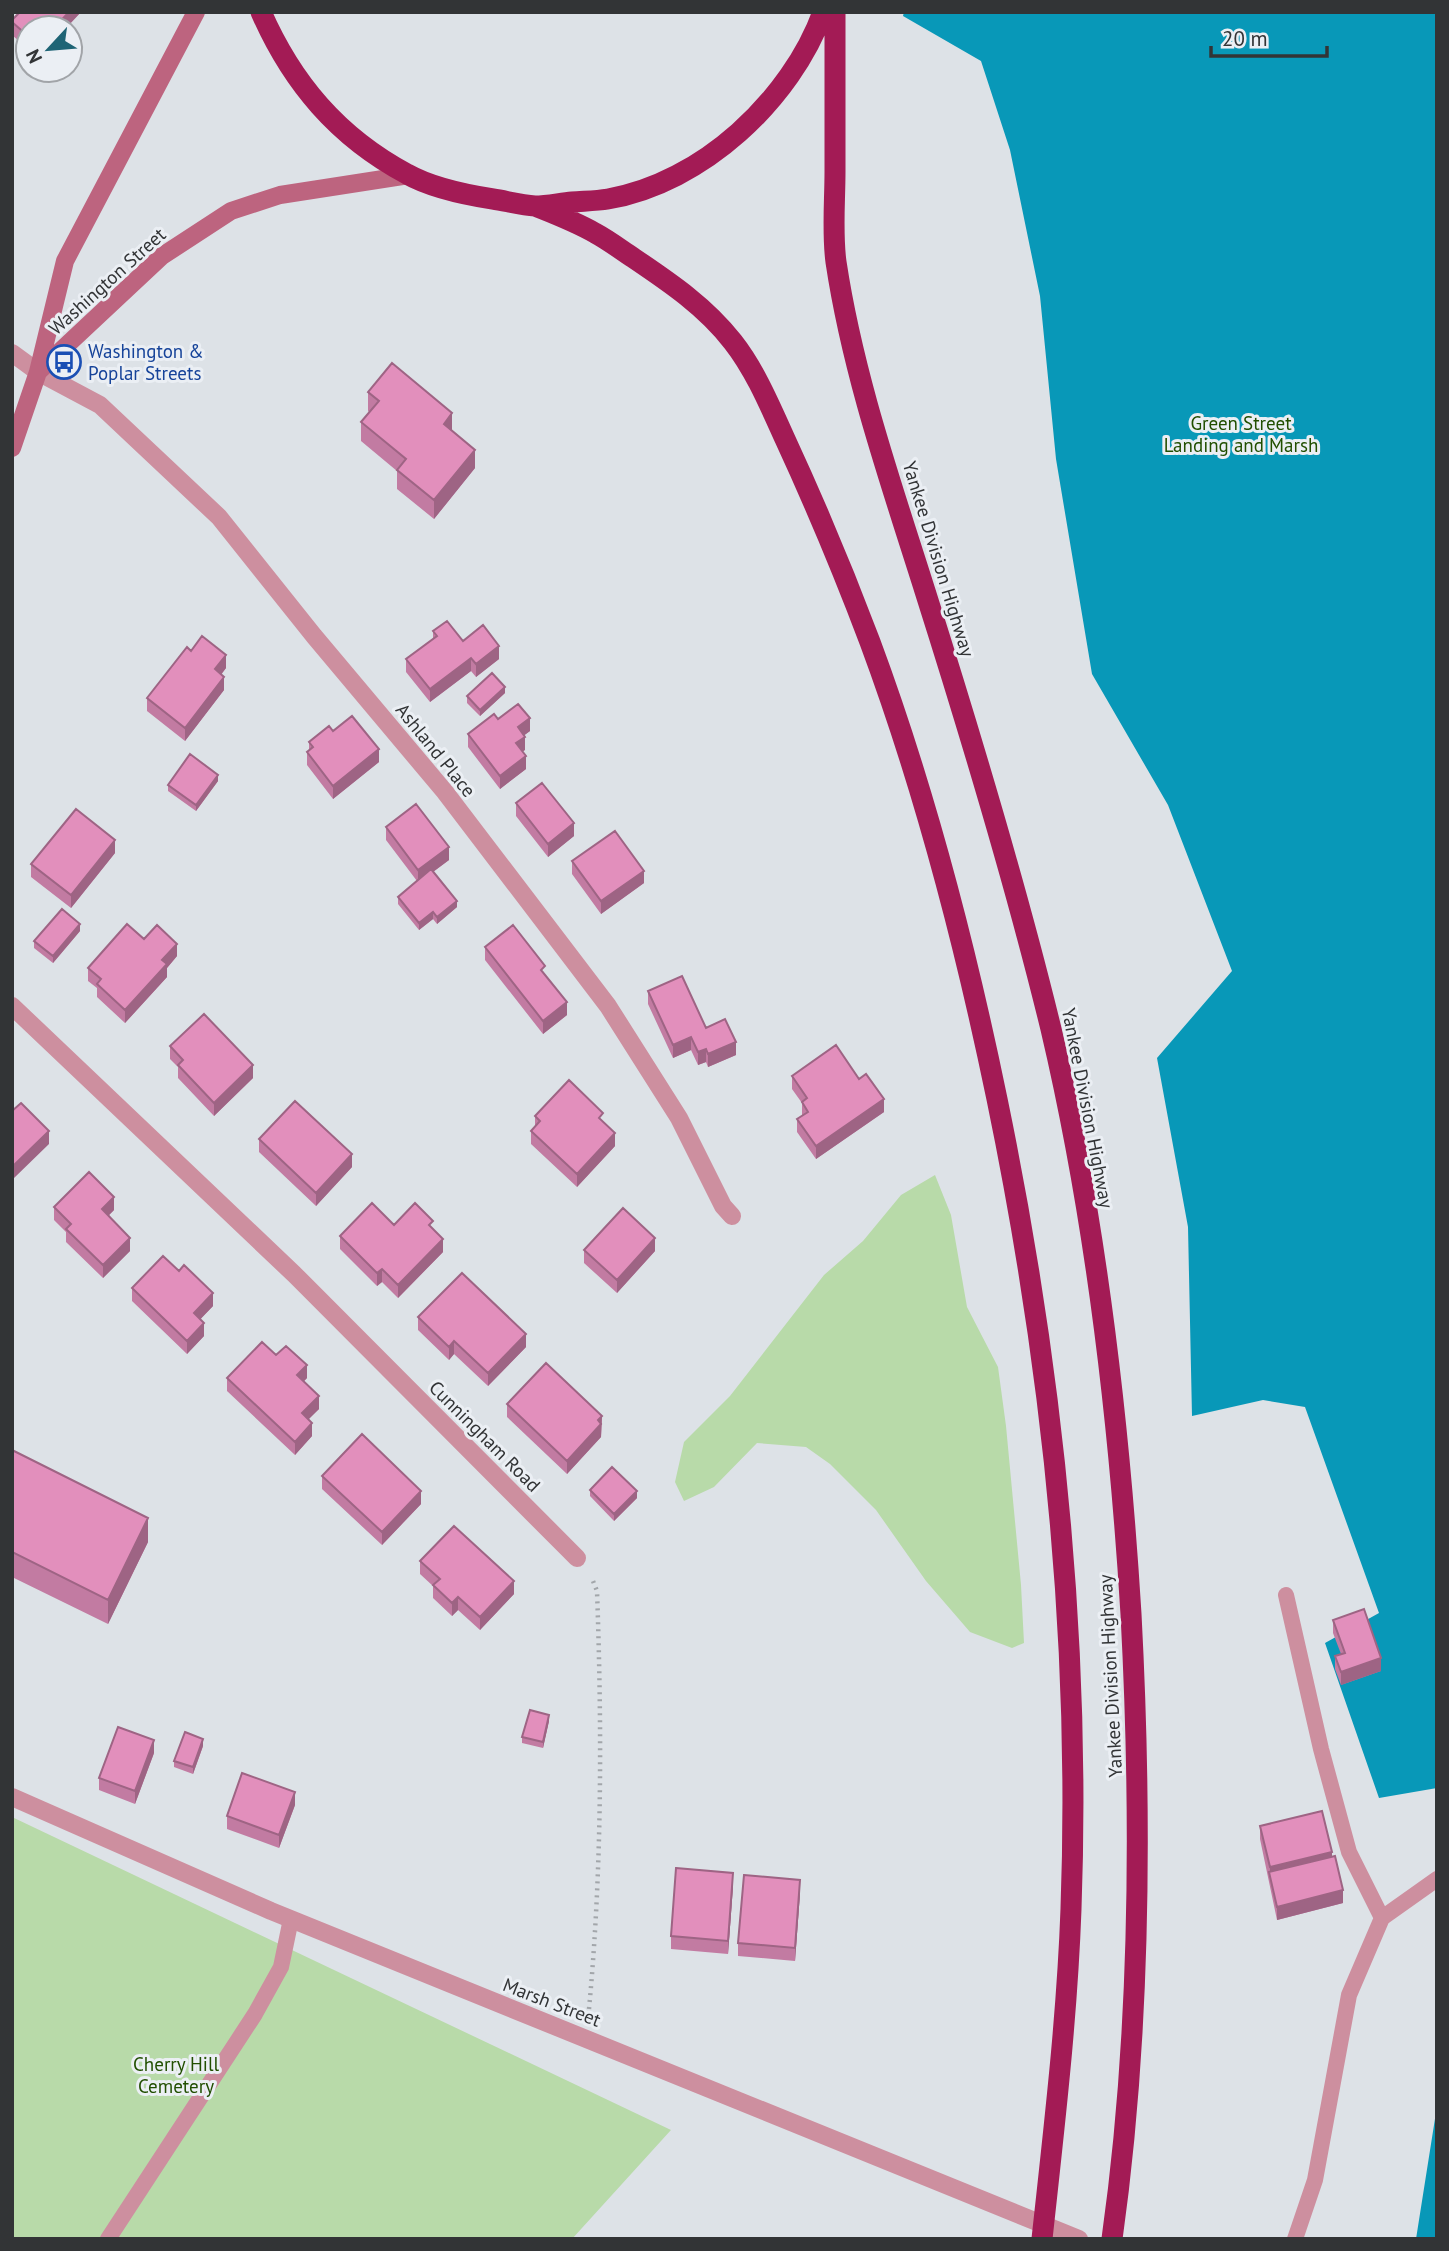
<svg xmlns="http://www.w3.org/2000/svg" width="1449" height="2251" font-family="'PT Sans',sans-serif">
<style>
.green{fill:#b8daa9}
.water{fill:#0898b8}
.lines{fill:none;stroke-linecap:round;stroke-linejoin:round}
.path{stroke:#a2a6aa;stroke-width:4.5;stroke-dasharray:2 5;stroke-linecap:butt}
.lane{stroke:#cd8f9f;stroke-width:16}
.street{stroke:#cd8f9f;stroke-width:18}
.secondary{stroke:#bd647f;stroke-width:18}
.highway{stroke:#a31b55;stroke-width:21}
.wall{fill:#c27ba2}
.shaded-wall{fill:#9e6484}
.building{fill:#e28fbc;stroke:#9e6484;stroke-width:2}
.labels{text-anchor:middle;stroke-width:6;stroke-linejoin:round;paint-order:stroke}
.street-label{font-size:19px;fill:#323436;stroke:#ebeff4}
.transit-label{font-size:19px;fill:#164399;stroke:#ebeff4;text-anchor:start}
.park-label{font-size:19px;fill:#214f00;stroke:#ebeff4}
</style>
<rect width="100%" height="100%" fill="#dde2e7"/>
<path class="green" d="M935,1175L951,1215L967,1307L998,1367L1006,1426L1021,1585L1024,1643L1012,1648L970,1632L926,1581L876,1510L830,1464L806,1447L757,1443L714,1487L684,1501L675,1482L684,1442L730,1396L824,1275L863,1241L901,1195Z
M12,1817L671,2130L572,2239H12Z"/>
<path class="water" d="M904,12H1437V1788L1379,1798L1325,1643L1379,1613L1305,1407L1263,1400L1192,1416L1188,1227L1157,1058L1232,971L1168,805L1092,674L1056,459L1040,296L1010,150L981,61L903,16Z
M1437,2106V2239H1416Z"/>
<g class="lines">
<path class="path" d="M589,2009C602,1871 602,1730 597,1591L593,1581"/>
<path class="lane" d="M1286,1595L1321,1749L1349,1852L1382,1918L1349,1995L1315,2180L1295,2239
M1382,1918L1437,1879
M108,2239L255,2014L281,1967L291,1919"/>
<path class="street" d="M12,353L38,372L100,405L219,517L314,636L445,792L608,1006L679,1118L723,1206L732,1216
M12,1006L294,1274L577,1558
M12,1797L271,1911L1079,2239"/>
<path class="secondary" d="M38,372L162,256L231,211L280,195L409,175
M12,448L38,372L65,261L196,12"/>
<path class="highway" d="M261,12C292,83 338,137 407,174C430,187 467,195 493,199C506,201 521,205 535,206C547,206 560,203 572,202C584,201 596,201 608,199C702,183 791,100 823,12
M835,12C835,65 835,118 835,172C835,201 832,233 836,262C853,375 891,483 925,591C971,736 1015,881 1051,1029C1096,1220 1119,1418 1131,1614C1142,1821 1141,2033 1112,2239
M535,206C555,214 576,222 595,233C608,240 620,249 632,257C669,282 705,306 733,342C755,370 770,406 785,439C816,506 844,573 870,642C925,790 965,944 997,1099C1052,1365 1081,1637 1071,1909C1067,2020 1054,2128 1042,2239"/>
</g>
<path class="wall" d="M20,12H81L66,28H28V49L12,35V20Z
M368,392L452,431L475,468L434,519L397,489V471L361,441V422L369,412L368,411Z
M433,631L463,641L499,659L476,677L471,671L430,702L406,672V659L433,639Z
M191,651L226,668L221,675L224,690L185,741L147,711V698Z
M505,693L480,716L467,703V696Z
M498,719L530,731L524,735L525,750L522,751L526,769L500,789L468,747V734Z
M333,731L379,762L333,799L307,765V752L309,750V742Z
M218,781L196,811L168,791V785Z
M516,803L574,836L548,857L516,816Z
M386,827L449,860L433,872L457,907L437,924L433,919L419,930L398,904V897L417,881L386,840Z
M115,853L71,908L31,877V864Z
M572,861L644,883L601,914L572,874Z
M80,931L53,963L34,948V941Z
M144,939L177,956L167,968V977L125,1023L97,997V988L88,981V968Z
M485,947L567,1015L543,1034L485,960Z
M648,991L706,1028L736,1055L708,1067L706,1062L698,1065L691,1050L673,1058L648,1004Z
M170,1046L253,1078L214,1116L178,1078V1067L170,1059Z
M792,1076L859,1079L884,1112L816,1159L797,1132V1119L802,1116V1103L792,1089Z
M535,1116L603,1122L615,1146L577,1187L531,1144V1131L535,1127Z
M259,1139L352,1167L316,1206L259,1152Z
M54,1207L114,1210L109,1215L130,1251L103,1278L66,1242V1232L54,1220Z
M394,1225L433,1229L443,1252L398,1298L382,1282L377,1286L340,1249V1236Z
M584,1250L655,1251L617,1293L584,1263Z
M132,1288L213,1306L200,1319L204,1336L187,1354L132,1301Z
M418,1317L526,1347L488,1386L454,1354L449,1360L418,1330Z
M276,1355L307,1378L304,1381L319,1409L308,1419L312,1436L295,1455L227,1391V1378Z
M507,1404L602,1416L601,1437L567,1474L507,1417Z
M12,1450L148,1542L108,1624L12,1577Z
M322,1476L421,1504L382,1545L322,1489Z
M590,1490L637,1498L614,1521L590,1496Z
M420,1561L514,1594L480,1630L458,1610L452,1616L433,1598V1586L420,1574Z
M1333,1620L1381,1671L1341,1685L1335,1669V1656L1341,1654L1333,1633Z
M549,1721L543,1748L522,1743V1737Z
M203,1746L193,1774L174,1767V1761Z
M154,1753L135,1804L99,1790V1778Z
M295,1805L279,1848L227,1829V1816Z
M1260,1826L1332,1857L1343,1903L1277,1920L1260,1839Z
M733,1886L728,1954L671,1949V1936Z
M800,1893L795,1961L738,1956V1943Z"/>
<path class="shaded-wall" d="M69,12H81L66,28H54Z
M452,413V432L444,424Z
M475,450V468L434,519V500Z
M499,646V659L476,677V664Z
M226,655V668L215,682V669Z
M471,658V671L430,702V689Z
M224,677V690L185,741V728Z
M505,687V693L480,716V710Z
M530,718V731L518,740V727Z
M525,737V750L516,756V743Z
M379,749V762L333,799V786Z
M526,756V769L500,789V776Z
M218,775V781L196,811V805Z
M574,823V836L548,857V844Z
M115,840V853L71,908V895Z
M449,847V860L418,883V870Z
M644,871V883L601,914V901Z
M457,901V907L437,924V917Z
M433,912V919L419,930V923Z
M80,924V931L53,963V956Z
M177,944V956L167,968V977L125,1023V1010L162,960Z
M567,1002V1015L543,1034V1021Z
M691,1037V1050L673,1058V1045Z
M736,1042V1055L708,1067V1054Z
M706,1049V1062L698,1065V1052Z
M253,1065V1078L214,1116V1103Z
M884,1099V1112L816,1159V1146Z
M49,1131V1144L12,1180V1167Z
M615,1133V1146L577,1187V1174Z
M352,1154V1167L316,1206V1193Z
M114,1197V1210L102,1222V1209Z
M130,1238V1251L103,1278V1265Z
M655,1238V1251L617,1293V1280Z
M443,1239V1252L398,1298V1285Z
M382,1269V1282L377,1286V1273Z
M213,1293V1306L194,1326V1313Z
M204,1323V1336L187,1354V1341Z
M526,1334V1347L488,1386V1373Z
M454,1341V1354L449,1360V1347Z
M307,1365V1378L297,1388V1375Z
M319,1396V1409L302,1426V1413Z
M602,1416L601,1437L567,1474V1461Z
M312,1423V1436L295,1455V1442Z
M421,1491V1504L382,1545V1532Z
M637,1491V1498L614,1521V1514Z
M148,1518V1542L108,1624V1600Z
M514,1581V1594L480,1630V1617Z
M458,1597V1610L452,1616V1603Z
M1381,1658V1671L1341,1685V1672Z
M549,1715V1721L543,1748V1742Z
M203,1739V1746L193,1774V1767Z
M154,1740V1753L135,1804V1791Z
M295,1792V1805L279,1848V1835Z
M1332,1852V1865L1270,1874V1867Z
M733,1873V1886L728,1954V1941Z
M800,1880V1893L795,1961V1948Z
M1343,1890V1903L1277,1920V1907Z"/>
<path class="building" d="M20,12H69L54,28H28V36L12,22V20Z
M392,363L452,413L444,424L475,450L434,500L397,470L406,459L361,422L379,401L368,392Z
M447,621L463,641L483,625L499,646L476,664L471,658L430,689L406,659L437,636L433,631Z
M202,636L226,655L215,669L224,677L185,728L147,698L187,647L191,651Z
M492,673L505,687L480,710L467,696Z
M518,704L530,718L518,727L525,737L516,743L526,756L500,776L468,734L494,714L498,719Z
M352,716L379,749L333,786L307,752L313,747L309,742L329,726L333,731Z
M190,754L218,775L196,805L168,785Z
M542,783L574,823L548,844L516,803Z
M416,804L449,847L418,870L386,827Z
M76,809L115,840L71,895L31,864Z
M615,831L644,871L601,901L572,861Z
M431,869L457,901L437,917L433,912L419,923L398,897Z
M62,909L80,924L53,956L34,941Z
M127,924L144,939L157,925L177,944L162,960L167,964L125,1010L97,984L101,979L88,968Z
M513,925L545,966L541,970L567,1002L543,1021L485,947Z
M682,976L706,1028L725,1019L736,1042L708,1054L706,1049L698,1052L691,1037L673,1045L648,991Z
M204,1014L253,1065L214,1103L178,1065L183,1060L170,1046Z
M836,1045L859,1079L866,1074L884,1099L816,1146L797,1119L808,1112L802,1102L807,1098L792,1076Z
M569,1080L603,1113L599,1118L615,1133L577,1174L531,1131L540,1121L535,1116Z
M295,1101L352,1154L316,1193L259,1139Z
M21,1103L49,1131L12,1167V1111Z
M89,1172L114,1197L102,1209L130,1238L103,1265L66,1229L71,1224L54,1207Z
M372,1203L394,1225L415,1203L433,1221L429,1225L443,1239L398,1285L382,1269L377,1273L340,1236Z
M623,1208L655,1238L617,1280L584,1250Z
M163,1256L179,1271L184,1265L213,1293L194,1313L204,1323L187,1341L132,1288Z
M462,1273L526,1334L488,1373L454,1341L449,1347L418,1317Z
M262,1342L276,1355L286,1346L307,1365L297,1375L319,1396L302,1413L312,1423L295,1442L227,1378Z
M546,1363L602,1416L598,1420L601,1424L567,1461L507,1404Z
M362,1434L421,1491L382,1532L322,1476Z
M12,1450L148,1518L108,1600L12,1552Z
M612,1467L637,1491L614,1514L590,1490Z
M454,1526L514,1581L480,1617L458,1597L452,1603L433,1585L440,1579L420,1561Z
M1364,1609L1381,1658L1341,1672L1335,1656L1345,1653L1333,1620Z
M530,1710L549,1715L543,1742L522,1737Z
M118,1727L154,1740L135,1791L99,1778Z
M185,1732L203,1739L193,1767L174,1761Z
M242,1773L295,1792L279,1835L227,1816Z
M1322,1811L1332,1852L1270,1867L1260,1826Z
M1335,1856L1343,1890L1277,1907L1269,1872Z
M676,1868L733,1873L728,1941L671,1936Z
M744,1875L800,1880L795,1948L738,1943Z"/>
<defs>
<g id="bus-ring" transform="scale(1.75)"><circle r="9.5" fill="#ebeff4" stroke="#1a4fb4" stroke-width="1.5"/><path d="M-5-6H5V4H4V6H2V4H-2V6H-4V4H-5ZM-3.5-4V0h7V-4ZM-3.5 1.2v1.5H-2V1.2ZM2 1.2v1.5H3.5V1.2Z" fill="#1a4fb4"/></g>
</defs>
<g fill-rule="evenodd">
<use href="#bus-ring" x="64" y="362"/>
</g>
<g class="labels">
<g class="street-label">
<text transform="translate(107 281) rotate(-42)" y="7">Washington Street</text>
<text transform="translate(939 559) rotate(73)" y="7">Yankee Division Highway</text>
<text transform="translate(436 750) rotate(51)" y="7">Ashland Place</text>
<text transform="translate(1088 1108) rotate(79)" y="7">Yankee Division Highway</text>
<text transform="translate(485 1436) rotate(45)" y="7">Cunningham Road</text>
<text transform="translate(1110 1676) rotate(-93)" y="7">Yankee Division Highway</text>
<text transform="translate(552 2002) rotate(21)" y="7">Marsh Street</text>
</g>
<g class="transit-label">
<text x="88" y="358">Washington &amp;<tspan x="88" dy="22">Poplar Streets</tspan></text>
</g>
<g class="park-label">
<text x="1241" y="430">Green Street<tspan x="1241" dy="22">Landing and Marsh</tspan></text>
<text x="176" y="2071">Cherry Hill<tspan x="176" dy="22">Cemetery</tspan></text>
</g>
</g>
<rect width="1449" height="2251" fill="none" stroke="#323436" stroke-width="28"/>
<g transform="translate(49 49) rotate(244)"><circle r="33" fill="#ebeff4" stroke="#a1a4a8" stroke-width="2"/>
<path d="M0-5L12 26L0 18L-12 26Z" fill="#1e6475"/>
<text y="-10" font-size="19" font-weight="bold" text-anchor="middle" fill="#323436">N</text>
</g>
<path d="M1211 46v10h116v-10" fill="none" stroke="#323436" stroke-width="3.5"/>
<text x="1222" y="46" font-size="21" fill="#323436" stroke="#ebeff4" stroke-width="5" paint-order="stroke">20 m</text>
</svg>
